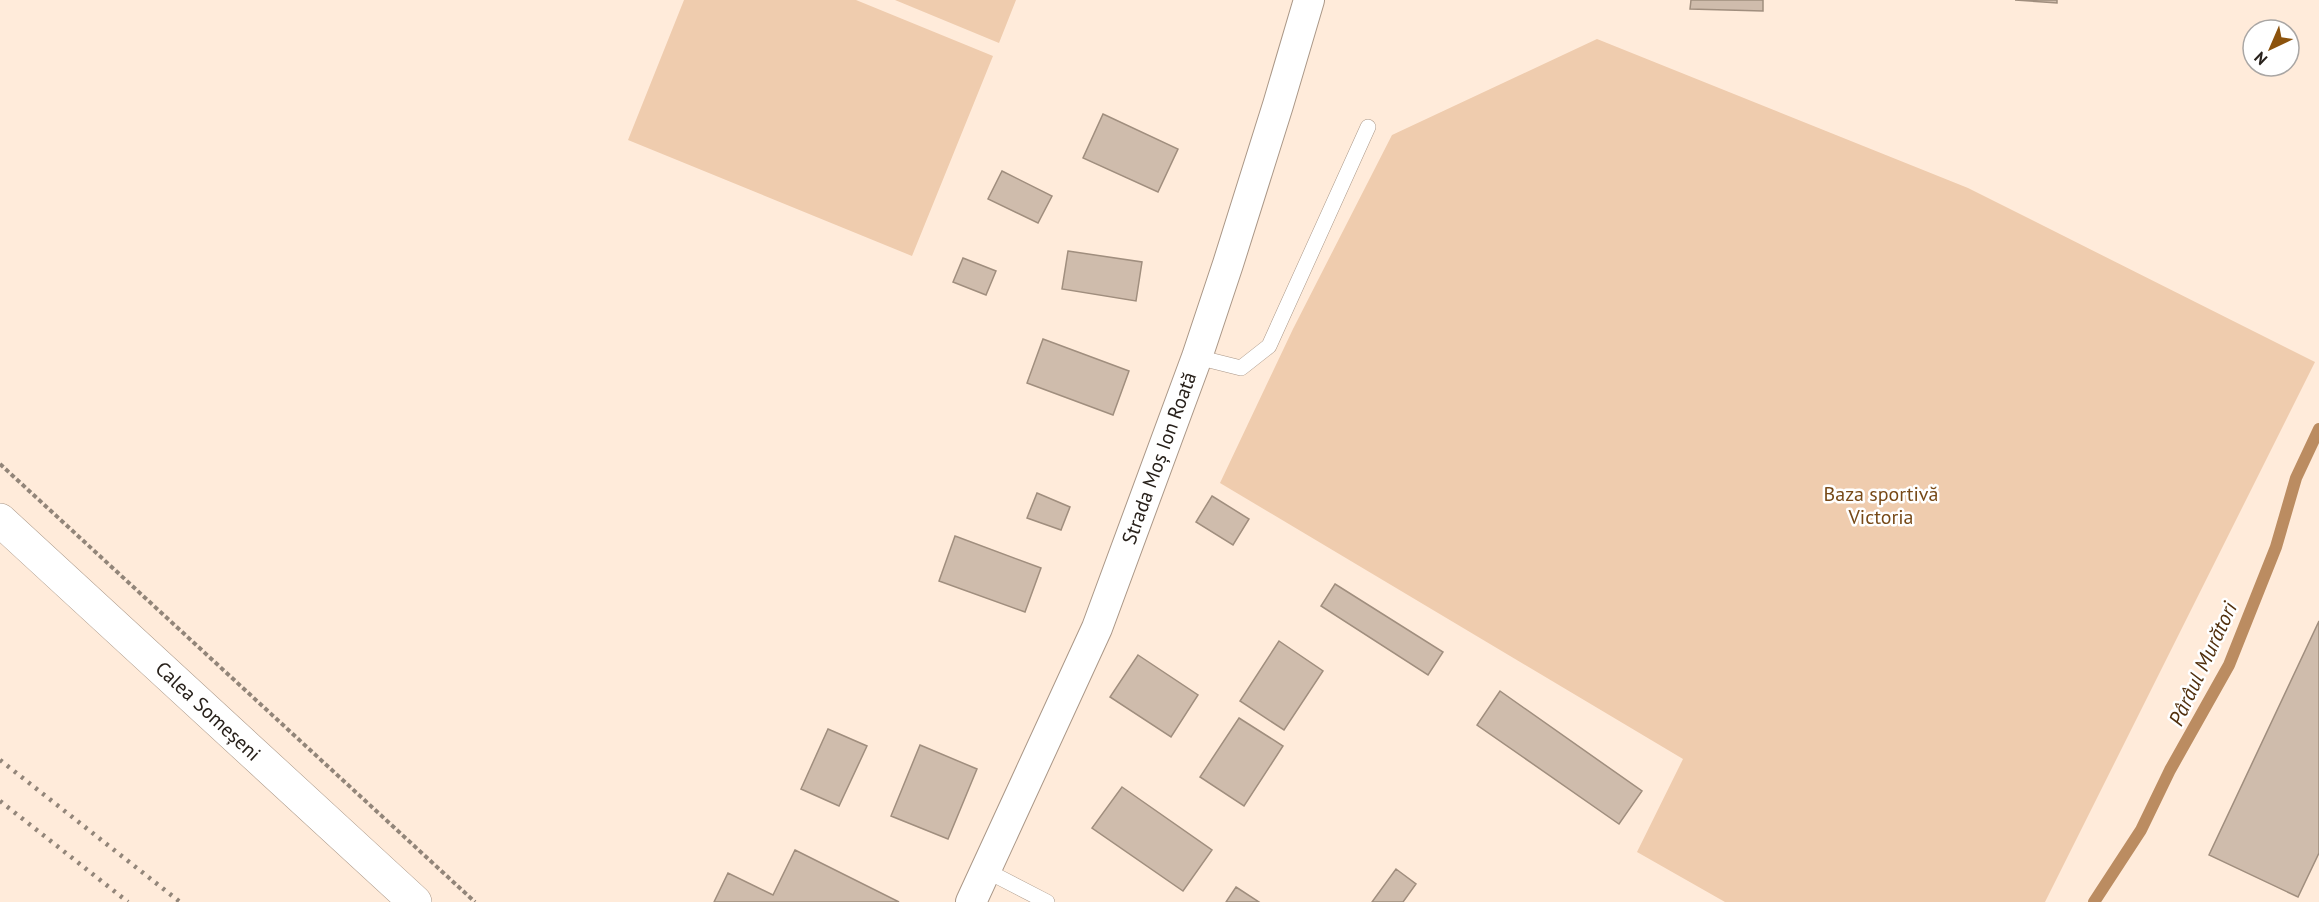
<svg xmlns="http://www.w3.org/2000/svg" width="2319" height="902" font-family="'PT Sans',sans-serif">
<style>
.green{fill:#efccae}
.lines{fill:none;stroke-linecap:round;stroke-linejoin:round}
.stream{stroke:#bb8c61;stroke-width:12}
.building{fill:#cfbcac;stroke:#a08e7e;stroke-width:1.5}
.service-casing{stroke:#aa9787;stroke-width:16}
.minor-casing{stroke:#aa9787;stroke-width:32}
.secondary-casing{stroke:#aa9787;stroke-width:34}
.path{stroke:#928579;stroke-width:4;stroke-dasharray:4.5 3;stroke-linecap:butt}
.service{stroke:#fff;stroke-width:15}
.minor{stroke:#fff;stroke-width:30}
.secondary{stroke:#fff;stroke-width:33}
.rail{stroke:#928579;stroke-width:4.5;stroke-dasharray:3 6;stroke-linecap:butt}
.labels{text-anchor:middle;stroke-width:5;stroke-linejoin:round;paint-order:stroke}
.street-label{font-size:20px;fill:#28211b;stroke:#fff}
.park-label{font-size:20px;fill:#774917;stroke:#fff}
.water-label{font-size:21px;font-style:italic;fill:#51300e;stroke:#fff}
</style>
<rect width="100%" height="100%" fill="#ffebda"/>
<path class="green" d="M684,0H856L993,56L912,256L628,140Z
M895,0H1016L999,43Z
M1597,39L1968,188L2315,362L2045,902H1725L1637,852L1683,759L1220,483L1293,329L1392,135Z"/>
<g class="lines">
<path class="stream" d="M2094,902L2141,830L2170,770L2229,665L2276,547L2296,478L2319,429"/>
</g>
<path class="building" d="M1691,0H1763V11L1690,9Z
M2015,0H2057V3Z
M1103,114L1178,149L1158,192L1083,158Z
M1002,171L1052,196L1038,223L988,199Z
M1068,251L1142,262L1136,301L1062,289Z
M963,258L996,271L986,295L953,282Z
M1043,339L1129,371L1113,415L1027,383Z
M1037,493L1070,507L1061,530L1027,518Z
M1212,496L1249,519L1233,545L1196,522Z
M955,536L1041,568L1025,612L939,581Z
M1335,584L1443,652L1428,675L1321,606Z
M2319,621V853L2298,897L2209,855Z
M1279,641L1323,671L1284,730L1240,701Z
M1138,655L1198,695L1171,737L1110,697Z
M1500,691L1642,791L1619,824L1477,725Z
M1239,718L1283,746L1244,806L1200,777Z
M828,729L867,746L839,806L801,789Z
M920,745L977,769L948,839L891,816Z
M1122,787L1212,850L1183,891L1092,828Z
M795,850L899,902H714L728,873L773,895Z
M1396,869L1416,884L1403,902H1372Z
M1236,887L1259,902H1226Z"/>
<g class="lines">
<g class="service-casing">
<path id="service" d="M1197,357L1241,368L1269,346L1368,127
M987,871L1047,902"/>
</g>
<g class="minor-casing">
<path id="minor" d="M971,902L1097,628L1197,357L1228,264L1278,105L1309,0"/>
</g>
<g class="secondary-casing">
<path id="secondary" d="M0,520L415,902"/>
</g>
<path class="path" d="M0,464L475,902"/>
<use href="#service" class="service"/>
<use href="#minor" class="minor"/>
<use href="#secondary" class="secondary"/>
<path class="rail" d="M0,760L180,902
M0,801L128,902"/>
</g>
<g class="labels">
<g class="street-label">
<text transform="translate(1159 458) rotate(-70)" y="7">Strada Moș Ion Roată</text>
<text transform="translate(208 711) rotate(43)" y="7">Calea Someșeni</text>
</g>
<g class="park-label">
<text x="1881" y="501">Baza sportivă<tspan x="1881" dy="23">Victoria</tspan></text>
</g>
<g class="water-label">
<text transform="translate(2203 664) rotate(-65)" y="7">Pârâul Murători</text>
</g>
</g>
<g transform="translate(2271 48) rotate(224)"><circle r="28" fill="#ffffff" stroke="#a9a6a4" stroke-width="1.5"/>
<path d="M0-4.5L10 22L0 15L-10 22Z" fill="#8c530d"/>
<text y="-9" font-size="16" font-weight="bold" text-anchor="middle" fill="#28211b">N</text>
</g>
</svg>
